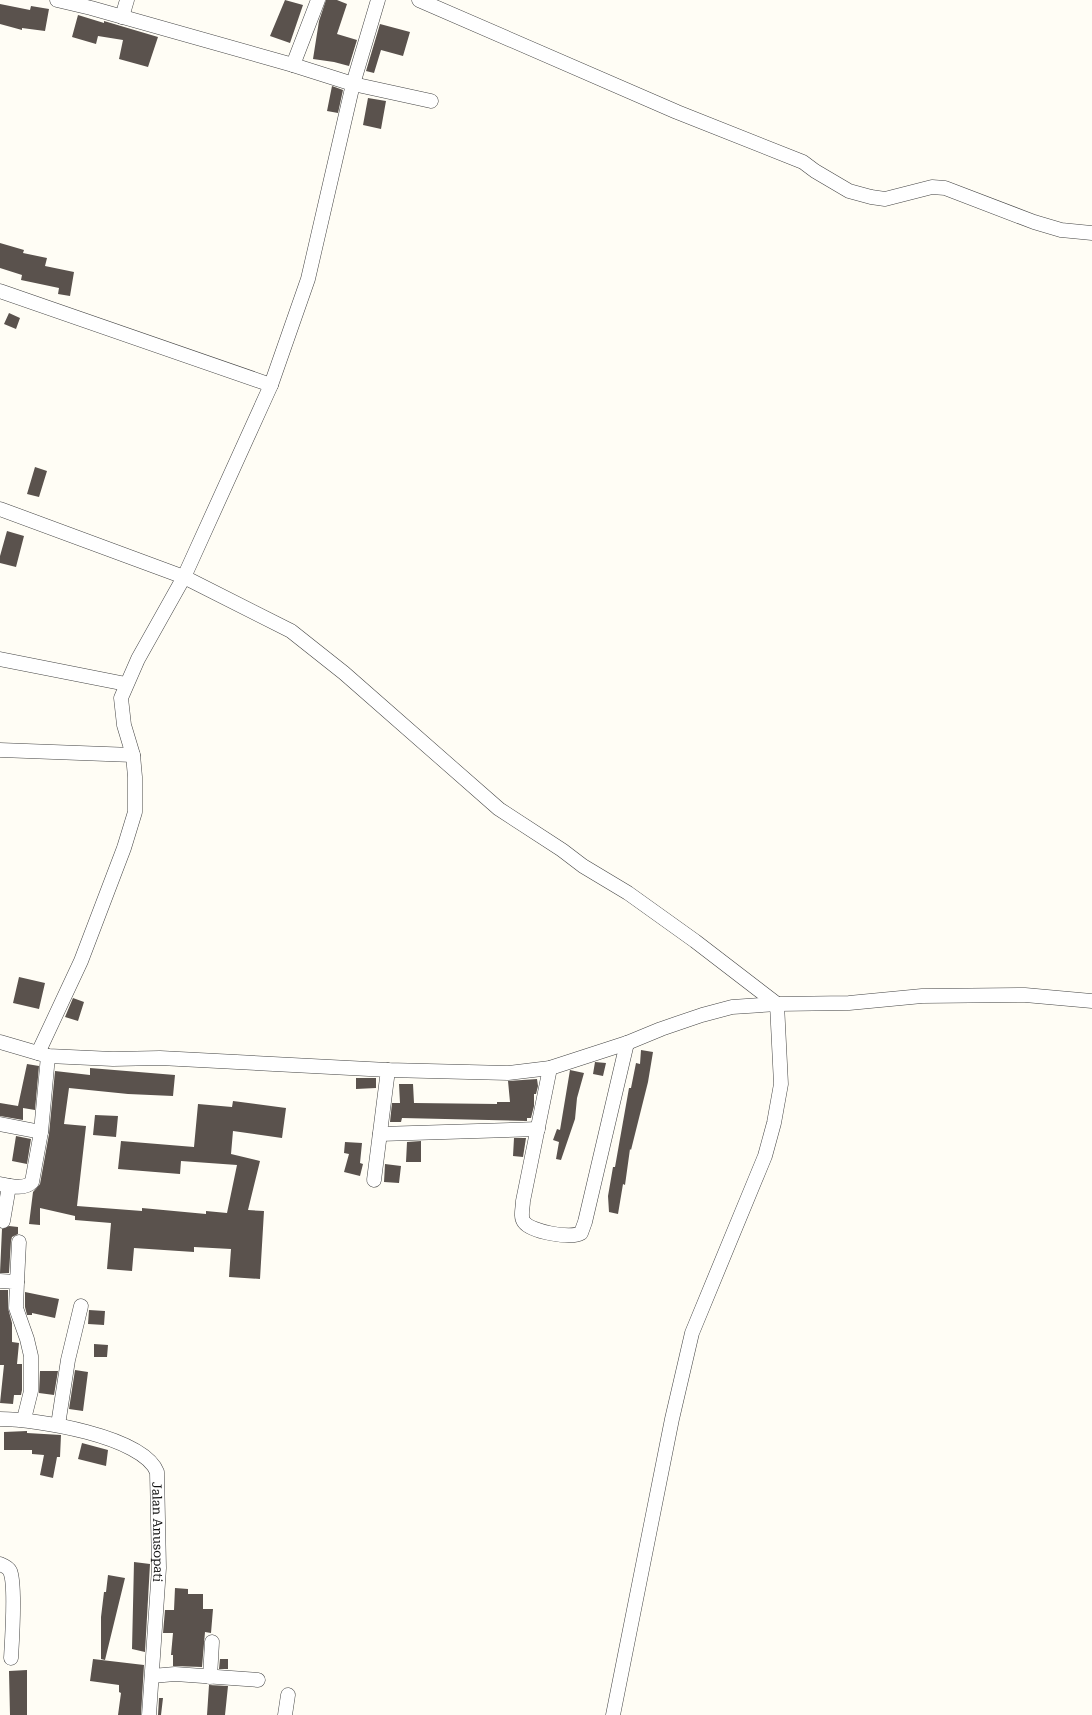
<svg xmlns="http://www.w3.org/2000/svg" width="1092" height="1715" font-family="'Roboto Serif',serif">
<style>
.building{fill:#5a524d}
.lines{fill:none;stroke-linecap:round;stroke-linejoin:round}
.minor-casing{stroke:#444;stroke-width:15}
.minor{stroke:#fff;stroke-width:14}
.labels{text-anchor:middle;stroke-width:4;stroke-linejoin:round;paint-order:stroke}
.street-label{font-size:13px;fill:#111;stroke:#fff}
</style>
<rect width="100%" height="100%" fill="#fffdf5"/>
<path class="building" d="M285,0L303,5L290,43L270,36Z
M326,0H337L347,4L337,34L357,40L349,66L334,62L313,59L319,21Z
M0,4L30,10L31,6L49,9L45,31L22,28V30L0,24Z
M78,15L104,23V21L158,37L148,67L119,59L123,40L98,36L96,44L72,37Z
M380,24L410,32L403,56L381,50L374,73L366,71Z
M332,86L343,90L338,113L327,111Z
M368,98L386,101L381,129L363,125Z
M0,243L24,250L23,253L47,258L45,266L74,272L70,296L58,294L59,288L21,280L22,275L0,268Z
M9,313L20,318L16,329L4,324Z
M35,467L47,471L39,497L27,494Z
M7,531L24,536L16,567L0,563V556Z
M19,977L45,983L39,1009L13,1003Z
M73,998L84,1002L78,1021L65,1017Z
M641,1050L653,1052L648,1082L631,1150L630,1149L625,1185L623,1184L618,1214L609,1212L608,1196L613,1167H615L629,1088H631L636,1063L640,1064Z
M595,1062L606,1063L603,1076L593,1074Z
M27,1064L39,1066L35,1110L23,1108V1120L0,1116V1103L18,1106Z
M90,1068L175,1075L173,1096L128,1094L69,1088L64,1124L86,1126L77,1206L142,1211V1208L206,1214V1211L227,1213L237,1165L181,1161L180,1174L118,1169L121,1141L194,1147L198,1104L232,1107L233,1101L286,1108L282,1138L233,1131L231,1154L260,1161L248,1210L264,1211L260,1279L229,1277L231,1249L194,1247V1252L134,1248L132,1271L107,1269L111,1223L75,1220V1216L40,1208V1225L29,1224L33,1192L40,1184L49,1134L55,1071L90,1075Z
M570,1070L584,1073L577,1098L575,1119L561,1160L556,1159L559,1142L553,1140L557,1129L560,1130Z
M356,1078H376V1088L356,1089Z
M537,1079L538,1086L536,1094H534V1106L531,1118H527V1121L402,1118L401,1122H390L392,1103H400L399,1084H413L414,1103L497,1104V1102H510L508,1081Z
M95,1115L118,1116L116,1137L93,1135Z
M16,1136L31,1139L27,1164L12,1161Z
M514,1138H526L523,1157L513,1156Z
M421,1141V1162H406L407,1142Z
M345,1142L362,1143L360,1163L363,1164L360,1176L344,1172L349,1154L344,1153Z
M385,1164L401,1166L399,1183L384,1182Z
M9,1226L18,1227V1234L12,1237L11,1241L9,1273H0L2,1229Z
M0,1290H8V1308L12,1323V1342L19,1343L17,1364H22V1390L21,1395H14L13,1404L0,1403L4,1365H0Z
M25,1292L59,1299L55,1318L32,1313V1315H27L25,1307Z
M89,1310L105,1311L104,1325L88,1324Z
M94,1344L108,1345L107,1357H94Z
M75,1370L88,1372L83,1411L69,1409Z
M40,1371H58L54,1395L39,1393Z
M27,1431V1433L61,1435L60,1457H57L53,1478L40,1475L44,1455L32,1454V1450H4V1432Z
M82,1443L108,1450L106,1466L78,1459Z
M134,1562L150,1564L145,1652L132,1649Z
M108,1575L125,1578L105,1660L101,1659V1617L104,1592H106Z
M175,1588L188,1589V1594H203V1609H213L211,1633L205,1632L202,1667L173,1666V1655H171L173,1633H163L165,1610H174Z
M93,1659L144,1665L141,1715H118L121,1693L119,1692V1685L90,1681Z
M220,1659H228V1669H219Z
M27,1670V1715H10L9,1671Z
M209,1685L228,1686L225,1715H207Z
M159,1698H163L161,1715H158Z"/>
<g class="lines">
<g class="minor-casing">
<g id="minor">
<path d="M57,0L91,8L293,65L353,84L431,101"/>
<path d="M419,0L677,112L803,162L815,171L849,191L871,197L885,199L932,187L945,188L1034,222L1061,230L1092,233"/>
<path d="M122,17L127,0"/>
<path d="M293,65L318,0"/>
<path d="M0,291L271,385"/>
<path d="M0,509L184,577L291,631L344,673L499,809L562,850L583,866L628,893L695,941L777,1004L781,1084L774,1123L765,1156L692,1333L672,1419L613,1715"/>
<path d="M0,659L126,684"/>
<path d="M0,750L133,755"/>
<path d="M0,1042L48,1056L113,1059L160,1058L388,1070L508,1073L550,1068L627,1043L661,1029L702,1015L732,1007L777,1004L849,1003L922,996L1025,995L1092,1001"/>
<path d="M38,1053L81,961L124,848L135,812V777L133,755L124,725L121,698L138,659L184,577L271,385L308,279L353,84L378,0"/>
<path d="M550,1068L523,1201C523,1207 520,1217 524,1222C531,1232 571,1239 581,1233L585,1222L627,1043"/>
<path d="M0,1124L41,1132"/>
<path d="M380,1134L538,1129"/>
<path d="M374,1180L388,1070"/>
<path d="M0,1184C10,1186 24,1190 32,1182L41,1132L48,1056"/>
<path d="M3,1221L9,1186"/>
<path d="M0,1281L17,1282L16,1308L27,1339L31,1356V1391L24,1419"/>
<path d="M17,1282L19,1242"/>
<path id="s1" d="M0,1419C36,1419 143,1436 157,1472L159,1568L149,1715"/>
<path d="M58,1425L68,1360L81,1306"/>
<path d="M0,1564C4,1566 8,1567 10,1571C16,1584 12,1641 11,1658"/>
<path d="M152,1676L175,1674L258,1680"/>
<path d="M210,1677L212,1642"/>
<path d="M285,1715L288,1695"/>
</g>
</g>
<use href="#minor" class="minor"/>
</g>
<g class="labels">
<g class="street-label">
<text dy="5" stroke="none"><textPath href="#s1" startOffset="231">Jalan Anusopati</textPath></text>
</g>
</g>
</svg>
